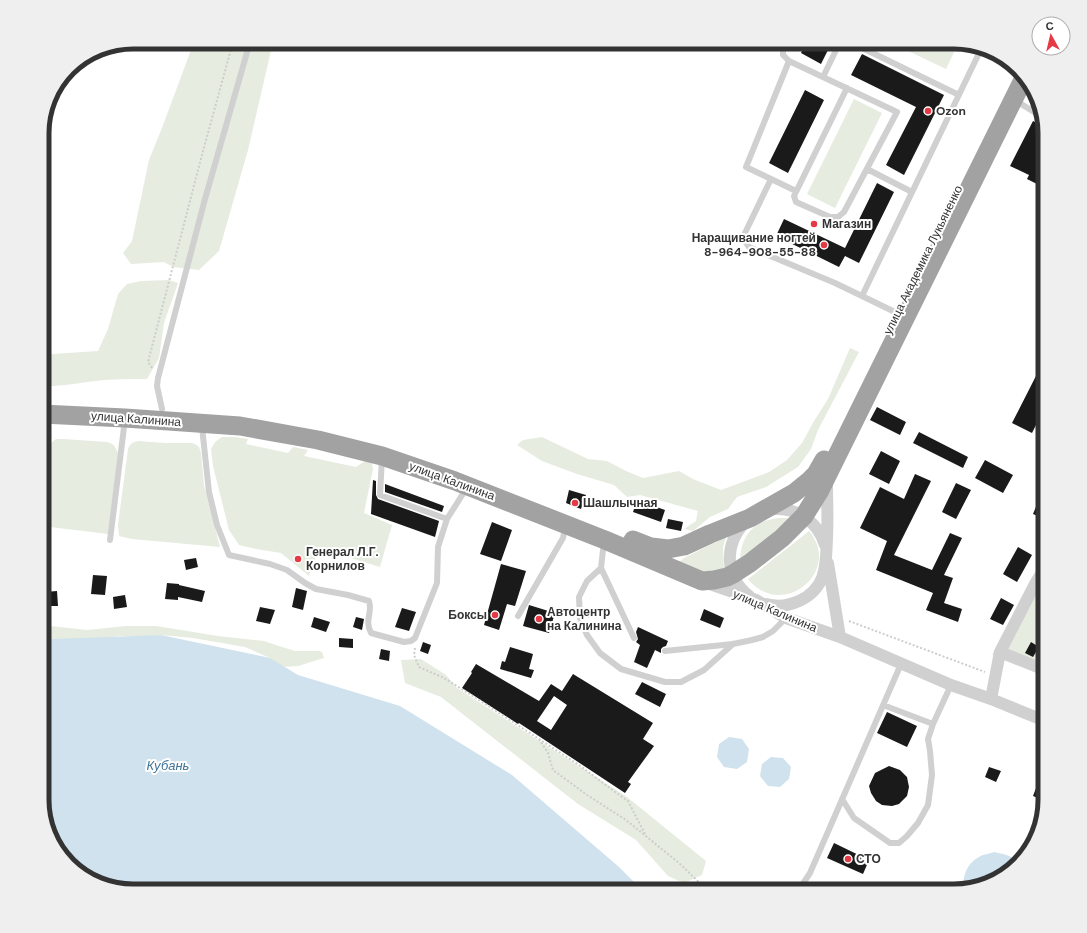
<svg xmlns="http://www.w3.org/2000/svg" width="1087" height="933" font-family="'DM Sans',sans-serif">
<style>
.green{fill:#e6ecdf}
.water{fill:#cfe2ee}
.building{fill:#1a1a1a;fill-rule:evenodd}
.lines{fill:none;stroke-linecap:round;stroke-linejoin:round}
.path{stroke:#cdcdcd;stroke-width:2;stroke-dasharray:2 2;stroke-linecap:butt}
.service{stroke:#d0d0d0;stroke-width:6}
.minor{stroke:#d0d0d0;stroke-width:12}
.trunk{stroke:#a2a2a2;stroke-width:19}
.poi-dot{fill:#e63946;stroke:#fff;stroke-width:1.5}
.labels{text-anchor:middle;stroke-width:4;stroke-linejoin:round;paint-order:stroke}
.poi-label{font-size:12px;font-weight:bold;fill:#333;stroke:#fff;text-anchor:start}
.street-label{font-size:12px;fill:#333;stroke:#fff}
.water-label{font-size:13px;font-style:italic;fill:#3f7597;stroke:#fff}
.rim{fill:none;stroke:#333;stroke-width:5}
</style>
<rect width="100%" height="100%" fill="#fff"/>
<path class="green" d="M194,42H273L248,150L219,251L199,270L173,267L164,262L131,264L123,253L132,241L149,160L162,128Z
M902,42H948L957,46L946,69L900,47Z
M854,99L882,113L835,208L807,194Z
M169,280L178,283L164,323L159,358L147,379C130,379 112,379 95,381C78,383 58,387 42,386V352L53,354L98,351L108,329L118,294L127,284L141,281Z
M850,348L859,352L818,430L811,449L798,467L766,487L737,497L728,509L710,517L693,531L684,529L696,521L698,511L640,495L627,497L614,485L577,474L542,461L517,445L523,440L542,437L588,459L607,461L626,471L643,478L679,471L693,479L721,490L769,472L787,460L802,443L814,421L828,399Z
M222,437H235L248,439L246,444L288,453L293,447L308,450L304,456L356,467L365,461L372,463L373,469L364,513L392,525L380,567L319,548L309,576L281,553L256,549L239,545L229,530L213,466L211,449L215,442Z
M56,439H63L107,442C114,444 116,447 118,454L108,534L42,526V483L47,449L51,443Z
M138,441L165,443H191L195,444L199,447L201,453L204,485L220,547L132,539L119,536L118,525L128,449C130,444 132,442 138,441Z
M778,518H786L796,521L740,558C742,534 754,521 778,518Z
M809,531C843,571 782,621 748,579L794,543Z
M726,537L723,547L724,570C703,572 697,573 679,562L684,558Z
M1045,558V676L992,655Z
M42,625L87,630L126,626H156L218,636L264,641L279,646L295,651H319L322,652L324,658L298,666L281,667L270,658L245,647L193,638L161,635L139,637L120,636L98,639H55L42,636Z
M421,659L446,675L457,688L627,797L706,861L702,875L684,883L668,876L636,840L578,804L441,697L405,683L401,660Z"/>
<path class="water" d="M161,635L270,658L298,675L400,706L512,775L619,867L643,891H132L98,884L73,868L51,840L42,806V636L55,639Z
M729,737L742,739L749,749L747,762L737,769L724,767L717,757L719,744Z
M771,757L783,758L791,767L789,779L780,787L768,786L760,776L762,764Z
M994,852C1003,854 1012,855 1018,863L989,884L963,889C963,876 966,864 979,857C983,854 989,854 994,852Z"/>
<path class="building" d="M806,42H832L821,64L801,53Z
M862,54L944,95L904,175L886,165L916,107L851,75Z
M805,90L824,100L788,173L769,163Z
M1033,121L1044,127L1045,132V188L1027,179L1029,175L1010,166Z
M877,183L894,192L859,263L845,256L839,267L776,236L784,219L845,248Z
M1038,372L1045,376V407L1032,433L1012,423Z
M877,407L906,422L900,435L870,420Z
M919,432L968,457L963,468L913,443Z
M881,451L900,461L889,484L869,474Z
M985,460L1013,475L1003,493L975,478Z
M915,474L931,481L894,555L932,570L950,533L962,538L944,575L953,578L944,603L962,609L958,622L926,610L933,593L876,570L887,541L860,528L880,487L904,499Z
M373,480L376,481V495L378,499L439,521L435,537L371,514Z
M956,483L971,490L956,519L942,512Z
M385,484L444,506L442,512L385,492Z
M1045,485V519L1033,514Z
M569,490L586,495L581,509L566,503Z
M637,500L665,510L661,522L633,512Z
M668,519L683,522L681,531L666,528Z
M492,522L512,530L501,561L480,554Z
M1018,547L1032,555L1017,582L1003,574Z
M196,558L198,567L186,570L184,560Z
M501,564L526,571L515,606L507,604L499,630L484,625Z
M93,575L107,576L105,595L91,594Z
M167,583L179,584V585L205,591L202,602L178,597V600L165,599Z
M296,588L307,591L303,610L292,607Z
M57,591L58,606H45V592Z
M125,595L127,607L114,609L113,597Z
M1001,598L1014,605L1003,625L990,619Z
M529,605L555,613L549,633L523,626Z
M260,607L275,610L270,624L256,621Z
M402,608L416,612L409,631L395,627Z
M704,609L724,618L720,628L700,620Z
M314,617L330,622L326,632L311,627Z
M356,617L364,619L362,630L353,627Z
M638,627L668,641L666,646L663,647L661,649V653L655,650L647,668L634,662L640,645L636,642L638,639L636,632Z
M339,638L353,639V648L339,647Z
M423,642L431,645L428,654L420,651Z
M1031,642L1039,647L1033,657L1025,653Z
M510,647L533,654L529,669L534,670L531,678L500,669L502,661L505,662Z
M381,649L390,651L389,661L379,659Z
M476,664L539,701L551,684L562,691L573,674L653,723L643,739L654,746L628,782L631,784L625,793L519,723L518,724L462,688L472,673L471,672ZM554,696L567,705L551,730L537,721Z
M642,682L666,694L660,707L635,694Z
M887,712L917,726L907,747L877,733Z
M889,766L900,770L907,777L909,787L907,796L899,804L892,806L882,805L876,801L871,793L869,786L875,773Z
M989,767L1001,771L996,782L985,777Z
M1044,767H1045V801L1033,796Z
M834,843L869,860L863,874L827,858Z"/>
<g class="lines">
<path class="path" d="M152,368L148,362L203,151L233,42
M849,621L985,672
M415,648L414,655L419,667L444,678L476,698L579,765L611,789L628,801L646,836
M539,739L548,753L553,770L587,795L626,820L679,863L708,891"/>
<path class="service" d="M786,42L783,47V55L789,61L897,112L844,212L838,217H830L796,202L794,196L847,88
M850,42L959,95
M980,47L1011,62
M789,61L746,167L796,191
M823,77L840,42
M1015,100L1042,117
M867,169L912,192
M771,179L744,235L745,241L749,247L835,283L897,313
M862,296L982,47
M162,409L157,386L158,378L205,199L250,42
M202,427L209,492L217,525L229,555L270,564L287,570L305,583L316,589L348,595L369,601C373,613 364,619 371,633L404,642L411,641L415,638L437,583L438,547L447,519L466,489
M42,458L48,416
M382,458L380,495L447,519
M110,540L125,419
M604,541L601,568L634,638
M601,568L587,581L579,597L580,618L587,635L600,653L621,669L665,682H681L704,670L733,644
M518,616L563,538L565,528
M665,651L733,644L752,640L763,637L773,631L786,618
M883,705L933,724L951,685
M842,799L854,818L890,843H899L907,836L918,823L928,805L932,775L930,751L928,739L933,724
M798,891L810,873L901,664"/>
<path class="minor" d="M768,510C794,505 817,520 825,545
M746,521C724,544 724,576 749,596
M828,563L840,637
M707,583L756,600L786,618L840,637L951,685L991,699L1045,721
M766,604C777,607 788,606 799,601C827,588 826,565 827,538C828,519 827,501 827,482
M1000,652L1045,670
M991,699L1000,652L1036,582L1045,568"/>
<path class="trunk" d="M42,414L125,418L240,426L318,440L382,456L455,481L605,540L702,581L714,580L727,577L733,574L750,563L782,538L804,516L819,492L1024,78
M633,540L651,547L668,549L684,546L710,534L750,518L794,493L810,480L816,474L824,460"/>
</g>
<g class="poi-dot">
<circle cx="928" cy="111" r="4"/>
<circle cx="814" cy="224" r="4"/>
<circle cx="824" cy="245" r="4"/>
<circle cx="575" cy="503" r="4"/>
<circle cx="298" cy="559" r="4"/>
<circle cx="495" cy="615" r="4"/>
<circle cx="539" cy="619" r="4"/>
<circle cx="848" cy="859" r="4"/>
</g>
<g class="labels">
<g class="poi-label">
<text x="936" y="115">Ozon</text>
<text x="822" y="228">Магазин</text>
<text x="816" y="242" text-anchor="end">Наращивание ногтей<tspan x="816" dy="14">8-964-908-55-88</tspan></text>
<text x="583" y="507">Шашлычная</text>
<text x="306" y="556">Генерал Л.Г.<tspan x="306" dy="14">Корнилов</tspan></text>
<text x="547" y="616">Автоцентр<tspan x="547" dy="14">на Калинина</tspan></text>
<text x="487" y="619" text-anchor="end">Боксы</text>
<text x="856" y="863">СТО</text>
</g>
<g class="street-label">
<text transform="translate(923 260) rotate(-64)" y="4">улица Академика Лукьяненко</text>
<text transform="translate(136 419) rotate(4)" y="4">улица Калинина</text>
<text transform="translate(452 481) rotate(20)" y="4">улица Калинина</text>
<text transform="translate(775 611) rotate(23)" y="4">улица Калинина</text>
</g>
<g class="water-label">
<text x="168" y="770">Кубань</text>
</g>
</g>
<path d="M0 0H1087V933H0ZM133 49H954A84 84 0 0 1 1038 133V800A84 84 0 0 1 954 884H133A84 84 0 0 1 49 800V133A84 84 0 0 1 133 49Z" fill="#efefef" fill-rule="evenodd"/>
<path class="rim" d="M133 49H954A84 84 0 0 1 1038 133V800A84 84 0 0 1 954 884H133A84 84 0 0 1 49 800V133A84 84 0 0 1 133 49Z"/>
<g transform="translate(1051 36) rotate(352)"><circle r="19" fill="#ffffff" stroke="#adadad"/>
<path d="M0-3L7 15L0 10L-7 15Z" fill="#e63946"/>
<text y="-6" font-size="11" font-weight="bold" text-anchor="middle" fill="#333333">С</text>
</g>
</svg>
